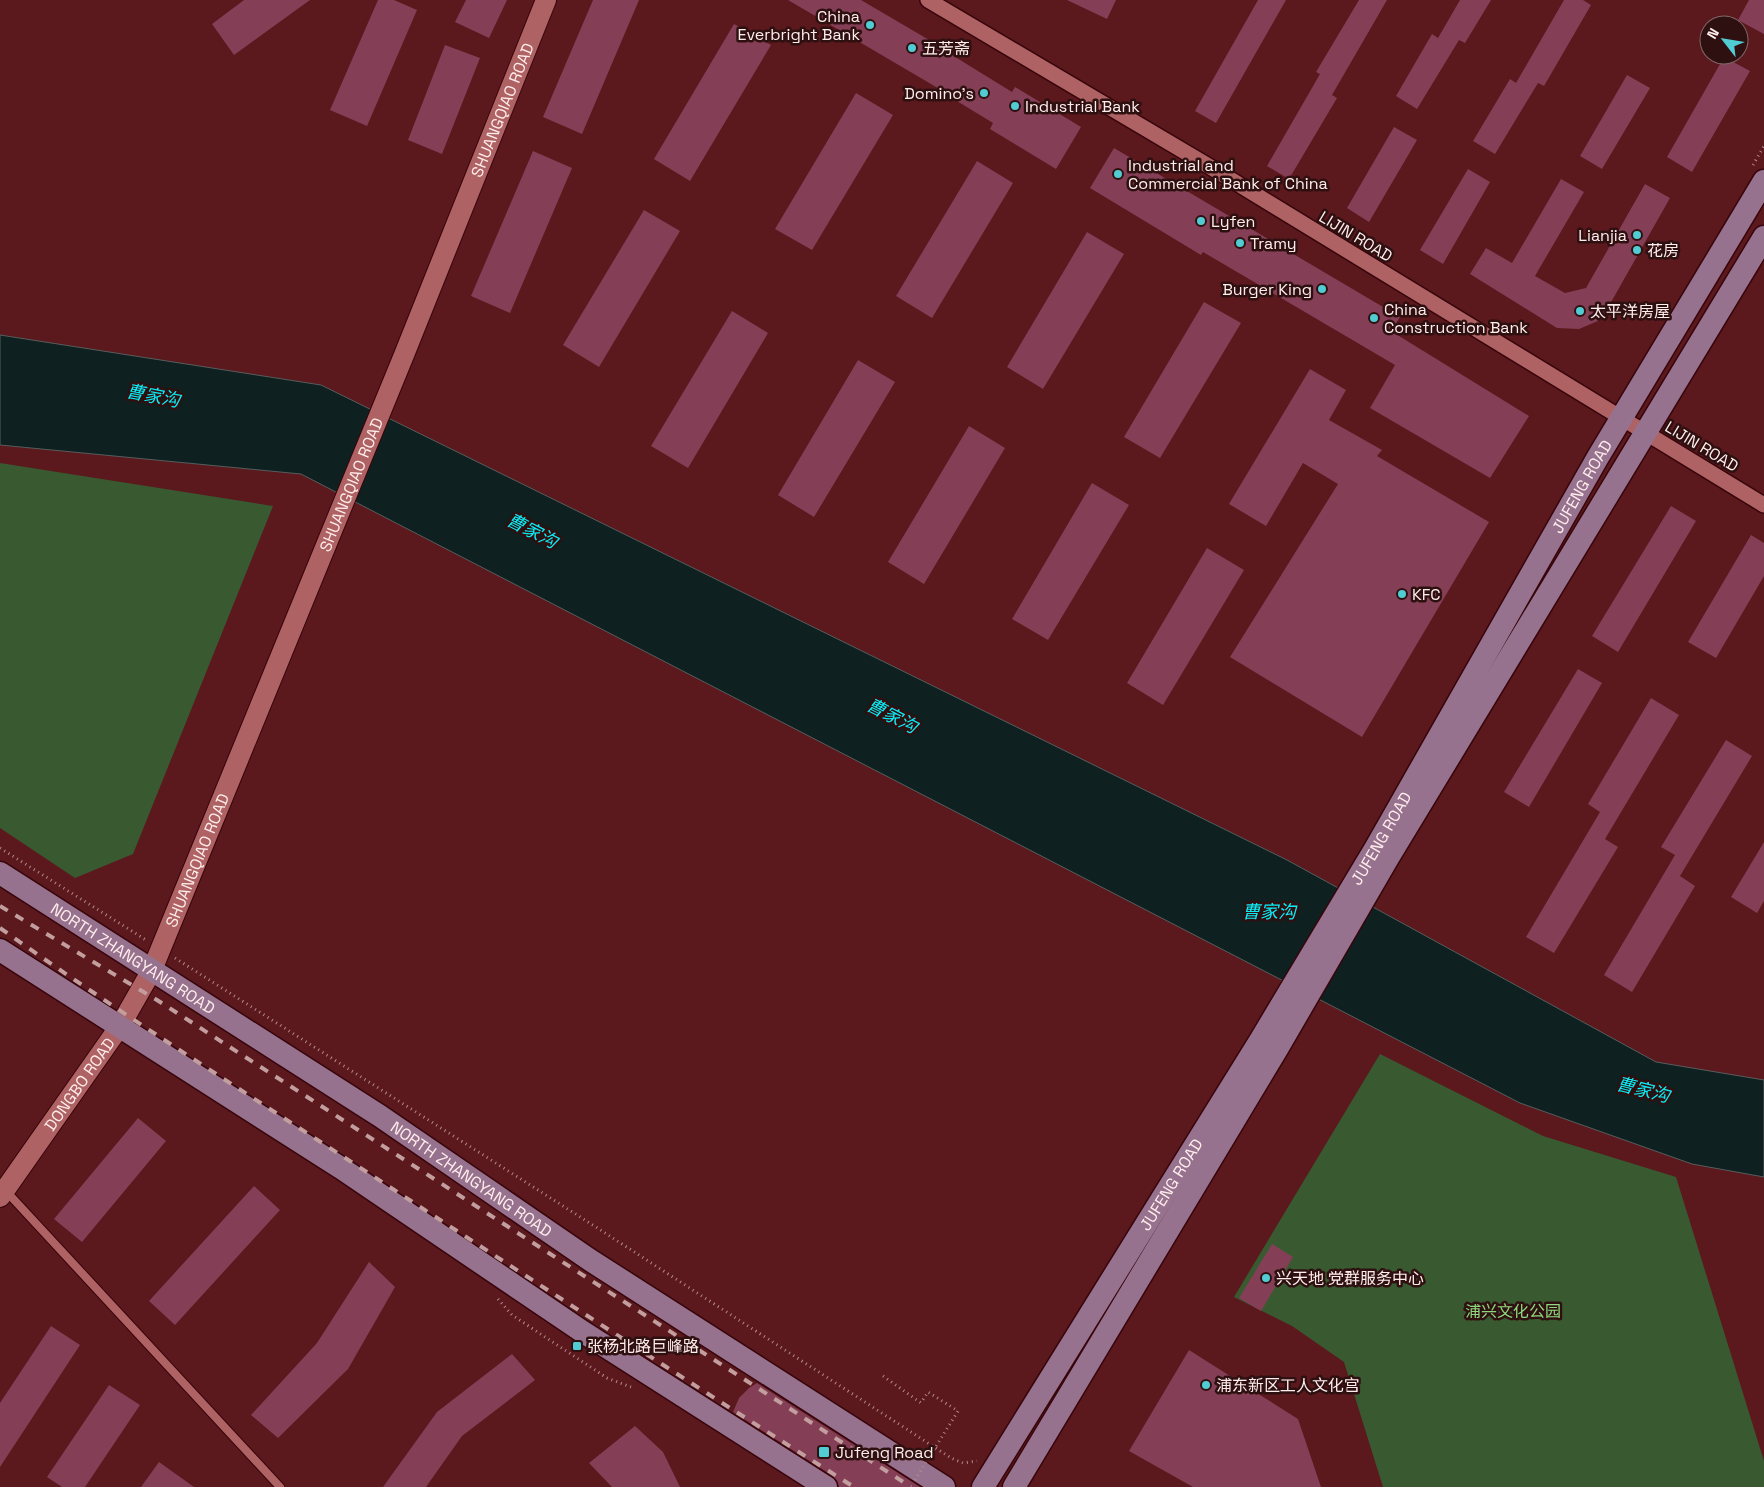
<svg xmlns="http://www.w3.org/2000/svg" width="1764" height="1487" font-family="'Space Grotesk','Noto Sans SC',sans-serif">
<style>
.green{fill:#395a31}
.water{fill:#0e2020;stroke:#565e5d}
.building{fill:#843f56}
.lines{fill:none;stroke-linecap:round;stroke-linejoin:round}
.service-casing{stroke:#37050b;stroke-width:10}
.minor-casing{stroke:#37050b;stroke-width:18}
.tertiary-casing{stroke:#37050b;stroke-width:22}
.secondary-casing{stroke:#37050b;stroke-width:25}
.path{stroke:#b38a8c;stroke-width:3;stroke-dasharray:1 4;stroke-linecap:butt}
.service{stroke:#ae6263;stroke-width:8}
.minor{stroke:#ae6263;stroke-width:15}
.tertiary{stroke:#ae6263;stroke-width:20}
.secondary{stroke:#97728e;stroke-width:22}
.rail{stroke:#c29e9f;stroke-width:4;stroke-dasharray:9 9;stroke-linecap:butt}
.path-bridge{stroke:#b38a8c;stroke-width:3;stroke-dasharray:1 4;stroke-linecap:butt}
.poi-dot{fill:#51ccd3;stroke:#2e1011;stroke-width:2}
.labels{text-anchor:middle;stroke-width:5;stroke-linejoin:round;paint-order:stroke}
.poi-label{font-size:16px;fill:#ffedec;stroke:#2e1011;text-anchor:start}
.street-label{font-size:16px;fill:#ffedec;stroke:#2e1011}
.park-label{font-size:16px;fill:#8ed97e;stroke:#2e1011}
.water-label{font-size:18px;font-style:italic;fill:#0becf5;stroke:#2e1011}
</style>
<rect width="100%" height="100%" fill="#5b181d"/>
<path class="green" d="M0,463L273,506L133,854L75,878L0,828Z
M1380,1054L1543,1136L1676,1177L1764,1461V1487H1383L1344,1362L1292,1326L1234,1297Z"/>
<path class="water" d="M0,335L321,385L1287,860L1656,1062L1764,1080V1177L1692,1164L1520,1103L301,474L0,445Z"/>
<path class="building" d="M244,0H310L234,55L212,24Z
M378,0H394L417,10L367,126L330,110Z
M466,0H507L489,38L455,22Z
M593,0H639L582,134L543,117Z
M788,0H861L953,54L952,55L1012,92L1015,87L1081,127L1056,169L990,129L993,123L947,95L948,94Z
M1067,0H1116L1107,19Z
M1258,0H1286L1216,123L1195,111Z
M1359,0H1387L1332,95L1337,98L1289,179L1267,166L1320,74L1316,72Z
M1460,0H1491L1465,43L1459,40L1417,109L1396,96L1432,34L1438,38Z
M1564,0H1583L1591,5L1544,86L1538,83L1495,154L1473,141L1510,79L1516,83Z
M1749,0H1764V34L1738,20Z
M734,24L771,45L690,181L654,159Z
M445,45L480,58L442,154L408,140Z
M1724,57L1750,71L1692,172L1667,157Z
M1627,75L1650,88L1602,169L1580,156Z
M856,93L893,115L812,250L775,229Z
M1394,127L1417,140L1369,222L1347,208Z
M1114,148L1400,317L1391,331L1529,416L1490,478L1370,408L1395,365L1203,252L1201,255L1090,188Z
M533,151L572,168L510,313L471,296Z
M977,161L1013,183L932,318L896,296Z
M1468,169L1490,182L1443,264L1420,250Z
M1561,179L1584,192L1535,276L1565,293L1586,288L1645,184L1670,198L1610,304L1618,308L1598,321L1579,329L1557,328L1470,274L1486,248L1512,263Z
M644,210L680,231L599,367L563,345Z
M1087,232L1124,254L1043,389L1007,367Z
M1204,302L1241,323L1160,458L1124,437Z
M732,311L768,333L688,468L651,446Z
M858,360L895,382L814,517L778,495Z
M1310,369L1346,390L1329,420L1382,450L1377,456L1489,522L1362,737L1230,657L1338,484L1303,463L1266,526L1229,504Z
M969,426L1005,448L924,584L888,562Z
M1092,483L1129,505L1048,640L1012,619Z
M1671,506L1696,521L1618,652L1592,636Z
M1751,535L1764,543V576L1716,658L1688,642Z
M1207,548L1244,570L1163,705L1127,683Z
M1578,669L1602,683L1529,807L1504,792Z
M1651,698L1679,715L1605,839L1618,847L1554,953L1526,937L1600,812L1588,804Z
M1726,740L1752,756L1680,876L1695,886L1632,992L1604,975L1675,855L1661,847Z
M1764,842V901L1757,913L1731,897Z
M138,1118L166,1141L82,1242L54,1219Z
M254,1186L280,1210L175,1325L149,1301Z
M1272,1244L1293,1257L1261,1311L1239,1298Z
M369,1262L395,1287L348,1369L278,1438L251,1415L317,1343Z
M51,1326L80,1345L0,1467V1403Z
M1189,1350L1298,1419L1321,1487H1193L1129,1451Z
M512,1354L535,1380L462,1436L426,1487H383L437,1412Z
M757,1383L920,1487H839L837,1481L833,1476L733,1412L739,1398L749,1388Z
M109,1385L140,1405L85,1487H62L47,1477Z
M635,1426L663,1452L680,1487H612L589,1463Z
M159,1462L194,1487H141Z"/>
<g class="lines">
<g class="service-casing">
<path id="service" d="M5,1190L280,1487"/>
</g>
<g class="minor-casing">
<path id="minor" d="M928,0L1212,168L1764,505"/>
</g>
<g class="tertiary-casing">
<g id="tertiary">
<path id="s1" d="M0,1197L120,1026L152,970L404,355L546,0"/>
</g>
</g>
<g class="secondary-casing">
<g id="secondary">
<path id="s2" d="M0,873L380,1116L590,1260L944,1487"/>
<path d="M0,950L341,1168L583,1332L826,1487"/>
<path id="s3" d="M983,1487L1261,1039L1375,849L1598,457L1764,181"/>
<path d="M1014,1487L1277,1049L1388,858L1764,237"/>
</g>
</g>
<path class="path" d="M1753,165L1764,146
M0,848L146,940
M175,958L599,1229L951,1458L963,1463L977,1461
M498,1299L512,1315L607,1378L631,1387
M883,1376L921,1403"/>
<use href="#service" class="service"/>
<use href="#minor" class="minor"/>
<use href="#tertiary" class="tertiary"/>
<use href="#secondary" class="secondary"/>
<path class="rail" d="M0,906L157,1000L911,1487
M0,928C117,1011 238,1088 359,1167C523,1274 688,1382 854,1487"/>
<path class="path-bridge" d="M915,1480L958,1411L928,1392L921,1403"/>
</g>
<g class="poi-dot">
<circle cx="870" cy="25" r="5"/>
<circle cx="912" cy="48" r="5"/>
<circle cx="984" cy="93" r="5"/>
<circle cx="1015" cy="106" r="5"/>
<circle cx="1118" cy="174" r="5"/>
<circle cx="1201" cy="221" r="5"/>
<circle cx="1637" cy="235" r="5"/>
<circle cx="1240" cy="243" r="5"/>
<circle cx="1637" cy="250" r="5"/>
<circle cx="1322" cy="289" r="5"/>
<circle cx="1580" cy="311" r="5"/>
<circle cx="1374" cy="318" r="5"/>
<circle cx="1402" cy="594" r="5"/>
<circle cx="1266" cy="1278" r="5"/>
<rect x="572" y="1341" width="10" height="10" rx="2.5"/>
<circle cx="1206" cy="1385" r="5"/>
<rect x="818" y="1446" width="12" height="12" rx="2.5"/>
</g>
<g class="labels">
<g class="poi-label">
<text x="860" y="22" text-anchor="end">China<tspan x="860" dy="18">Everbright Bank</tspan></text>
<text x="922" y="54">五芳斋</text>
<text x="974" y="99" text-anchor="end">Domino's</text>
<text x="1025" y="112">Industrial Bank</text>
<text x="1128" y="171">Industrial and<tspan x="1128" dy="18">Commercial Bank of China</tspan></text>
<text x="1211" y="227">Lyfen</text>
<text x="1627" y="241" text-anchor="end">Lianjia</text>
<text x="1250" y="249">Tramy</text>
<text x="1647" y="256">花房</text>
<text x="1312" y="295" text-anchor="end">Burger King</text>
<text x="1384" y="315">China<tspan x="1384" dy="18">Construction Bank</tspan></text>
<text x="1590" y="317">太平洋房屋</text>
<text x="1412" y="600">KFC</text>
<text x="1276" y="1284">兴天地 党群服务中心</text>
<text x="587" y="1352">张杨北路巨峰路</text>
<text x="1216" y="1391">浦东新区工人文化宫</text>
<text x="835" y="1458">Jufeng Road</text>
</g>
<g class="street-label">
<text dy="6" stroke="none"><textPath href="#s1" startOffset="1202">SHUANGQIAO ROAD</textPath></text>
<text transform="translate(1356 236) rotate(31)" y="6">LIJIN ROAD</text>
<text transform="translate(1702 446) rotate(31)" y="6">LIJIN ROAD</text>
<text dy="6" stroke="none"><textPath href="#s1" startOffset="798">SHUANGQIAO ROAD</textPath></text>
<text dy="6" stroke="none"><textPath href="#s3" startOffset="1166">JUFENG ROAD</textPath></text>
<text dy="6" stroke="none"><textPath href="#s3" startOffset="761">JUFENG ROAD</textPath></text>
<text dy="6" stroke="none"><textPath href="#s1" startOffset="392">SHUANGQIAO ROAD</textPath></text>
<text dy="6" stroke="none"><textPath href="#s2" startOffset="158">NORTH ZHANGYANG ROAD</textPath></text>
<text dy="6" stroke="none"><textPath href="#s1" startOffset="138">DONGBO ROAD</textPath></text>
<text dy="6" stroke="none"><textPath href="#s2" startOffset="562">NORTH ZHANGYANG ROAD</textPath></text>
<text dy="6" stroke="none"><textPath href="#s3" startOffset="356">JUFENG ROAD</textPath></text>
</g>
<g class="park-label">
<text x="1513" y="1317">浦兴文化公园</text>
</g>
<g class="water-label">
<text transform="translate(153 396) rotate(11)" y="6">曹家沟</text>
<text transform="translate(532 531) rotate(27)" y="6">曹家沟</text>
<text transform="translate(892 716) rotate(27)" y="6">曹家沟</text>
<text x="1269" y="918">曹家沟</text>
<text transform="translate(1643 1090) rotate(14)" y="6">曹家沟</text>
</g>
</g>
<g transform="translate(1724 40) rotate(301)"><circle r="24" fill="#2e1011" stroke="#826869"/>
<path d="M0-4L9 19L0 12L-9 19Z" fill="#51ccd3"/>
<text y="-8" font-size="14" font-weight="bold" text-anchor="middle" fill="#ffedec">N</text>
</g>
</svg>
